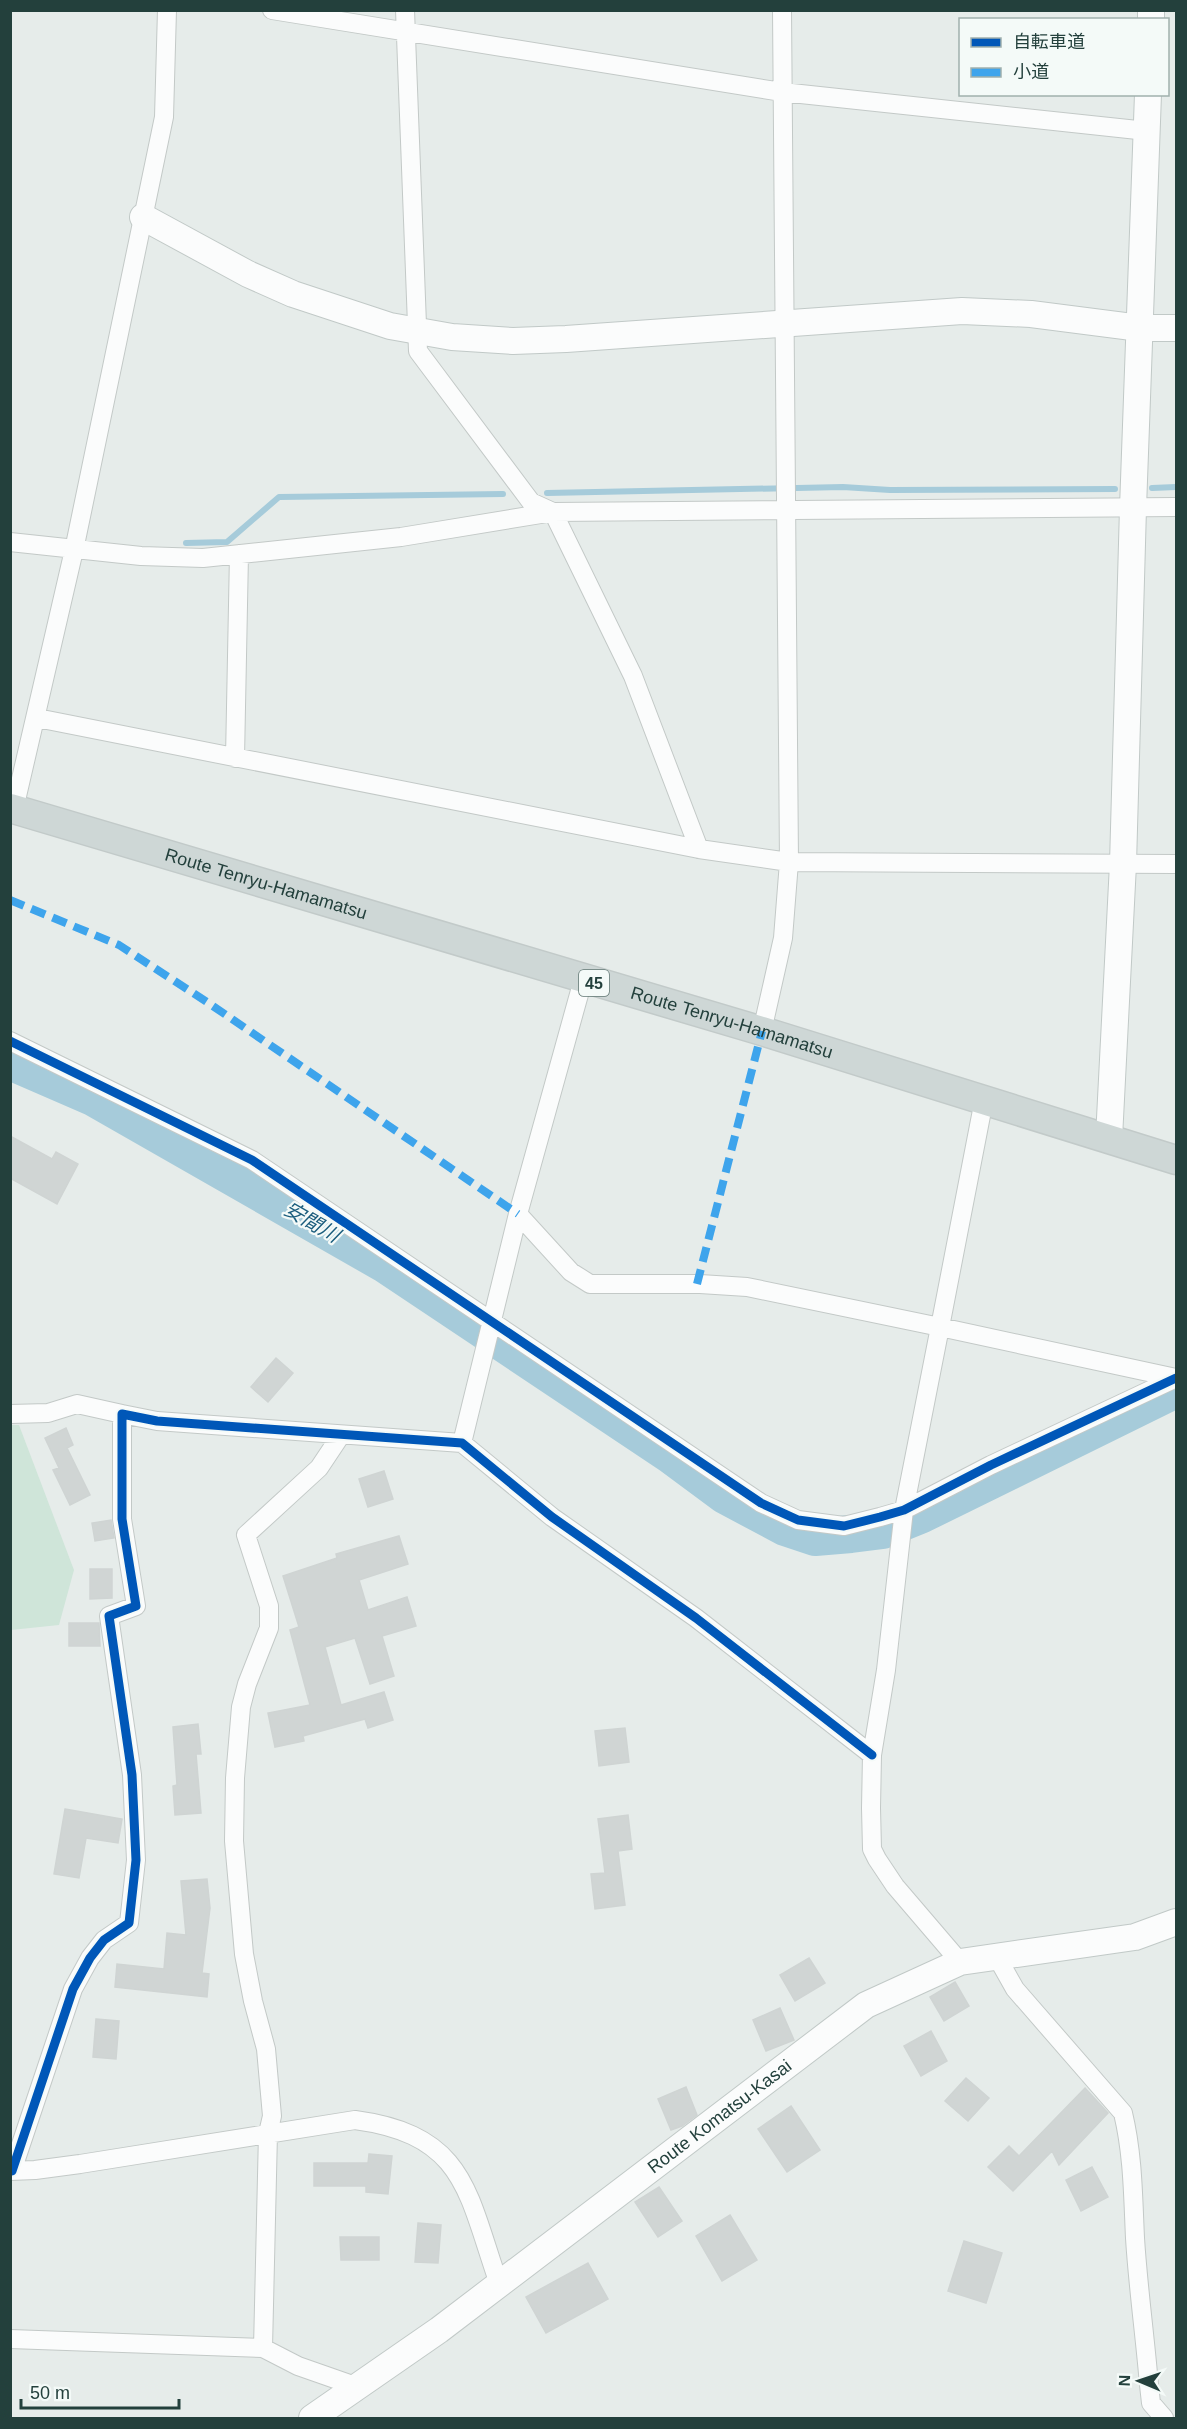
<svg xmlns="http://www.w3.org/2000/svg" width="1187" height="2429" font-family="Helvetica,'Noto Sans JP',sans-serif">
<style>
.green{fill:#cfe5d9}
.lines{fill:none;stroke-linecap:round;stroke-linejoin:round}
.stream{stroke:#a6cbda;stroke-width:6}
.river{stroke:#a6cbda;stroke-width:38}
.building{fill:#d0d5d4;stroke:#cfd4d3;stroke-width:1.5}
.street-casing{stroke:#c3c9c7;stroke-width:20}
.secondary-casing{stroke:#c1c9c7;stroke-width:28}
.primary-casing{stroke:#c2cac9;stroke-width:31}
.street{stroke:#fbfcfc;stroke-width:18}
.secondary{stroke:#fbfcfc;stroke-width:26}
.primary{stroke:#ced7d6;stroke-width:28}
.quiet{stroke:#3ea4ec;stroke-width:8;stroke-dasharray:15 8;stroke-linecap:butt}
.cycleway-casing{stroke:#f4faf8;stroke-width:13}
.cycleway{stroke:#0057b8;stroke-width:9}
.labels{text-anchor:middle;stroke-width:4.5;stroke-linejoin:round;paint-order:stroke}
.shield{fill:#f4faf8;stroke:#627874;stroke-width:1.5}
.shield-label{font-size:16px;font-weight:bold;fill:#23403c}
.street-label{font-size:18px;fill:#23403c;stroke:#f4faf8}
.water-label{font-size:20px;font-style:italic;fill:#1b5d7d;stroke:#f4faf8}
</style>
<rect width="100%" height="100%" fill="#e6ecea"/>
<path class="green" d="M11,1425H19L74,1570L59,1625L11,1630Z"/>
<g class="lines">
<path class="stream" d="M1152,488L1176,487
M547,493L843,487L890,490L1115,489
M186,543L227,542L279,497L503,494"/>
<path class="river" d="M10,1061L93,1097L385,1264L671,1455L725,1495L785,1527L815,1537L851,1534L883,1530L920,1515L1176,1389"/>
</g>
<path class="building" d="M10,1136L52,1159L56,1152L78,1164L57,1204L10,1178Z
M276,1358L293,1373L268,1402L251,1387Z
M66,1428L73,1445L67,1448L90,1495L70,1505L53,1470L59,1468L45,1438Z
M384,1471L393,1499L368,1507L359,1479Z
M111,1520L114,1538L95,1541L92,1523Z
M399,1536L408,1564L359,1580L368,1610L407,1597L416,1626L382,1636L394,1676L370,1684L355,1638L325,1647L341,1705L384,1692L393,1720L368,1728L365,1719L303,1736L304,1741L275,1747L268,1713L310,1705L290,1630L299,1627L283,1576L337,1558L336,1554Z
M90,1569H112V1598L90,1599Z
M69,1623H99L100,1646H69Z
M198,1724L201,1754H196L201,1813L175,1815L173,1786L177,1785L173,1727Z
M625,1728L629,1762L599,1766L595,1731Z
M65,1809L122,1819L118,1843L86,1838L79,1878L54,1874Z
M628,1815L632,1849L618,1851L625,1905L595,1909L591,1874L605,1873L598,1819Z
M207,1879L210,1908L202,1973L209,1974L207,1997L115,1987L117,1964L164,1969L167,1933L186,1935L181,1881Z
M809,1958L825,1983L795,2001L780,1975Z
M955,1982L969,2006L944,2021L930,1997Z
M780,2008L794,2040L766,2051L753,2020Z
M96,2019L119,2021L116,2059L93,2057Z
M931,2031L947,2061L921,2076L904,2046Z
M966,2078L989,2098L968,2121L945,2101Z
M686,2087L697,2115L682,2126L671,2130L658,2099Z
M1085,2088L1108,2113L1059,2165L1052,2151L1013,2191L988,2167L1009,2146L1019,2156Z
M791,2106L820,2150L787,2172L758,2129Z
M369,2154L392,2156L388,2194L366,2192V2186H314V2163H368Z
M1092,2167L1108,2197L1081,2211L1066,2180Z
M659,2187L682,2221L658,2237L635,2202Z
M730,2215L757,2260L722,2281L696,2236Z
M418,2223L441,2225L438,2263L415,2262Z
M340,2237H379V2260H341Z
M964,2241L1002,2253L986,2303L948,2291Z
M588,2263L608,2299L546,2333L526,2297Z"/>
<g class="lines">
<g class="street-casing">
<path id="street" d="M272,10L782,92L1147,131
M405,10L418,351L531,502L553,512L633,676L699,849
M10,542L141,556L203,558L401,537L553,512L1176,507
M37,718L699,849L789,862L1176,864
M235,758L239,554
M14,809L74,550L164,117L167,10
M762,1031L783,938L789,862L782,10
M10,1041L252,1160L761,1503L798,1520L844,1526L880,1517L904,1510L991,1465L1176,1378
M984,1100L940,1327L1176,1378
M518,1214L571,1272L590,1284H700L747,1287L940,1327L904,1510L886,1670L872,1755L871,1808L872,1849L877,1859L895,1886L960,1962
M10,1414L48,1413L77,1404L122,1414
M462,1443L518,1214L583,980
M997,1957L1015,1989L1123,2113C1133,2155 1133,2196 1135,2238C1138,2287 1145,2336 1149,2385L1151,2403L1164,2418
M10,2171L35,2170L80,2164L355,2120C466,2135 467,2193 499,2284
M12,2171L73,1989L90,1958L104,1940L129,1923L136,1860L132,1775L109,1616L136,1606L122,1519V1414L157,1421L462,1443L552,1517L696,1618L872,1755
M10,2339L263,2348L298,2366L358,2387
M263,2348L268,2133L272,2116L266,2049L253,2001L244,1954L234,1841L235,1778L241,1707L247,1684L269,1628V1606L246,1535L319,1468L341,1435"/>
</g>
<g class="secondary-casing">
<g id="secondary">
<path d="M1151,20V10"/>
<path d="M143,217L248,274L293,294L390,326L452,337L513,341L566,339L962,311L1031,314L1140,328H1176"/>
<path d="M1109,1138L1123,864L1133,508L1148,94"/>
<path id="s1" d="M312,2418L439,2330L866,2005L960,1962L1135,1937L1176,1922"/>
</g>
</g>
<g class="primary-casing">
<g id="primary">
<path id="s2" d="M10,808L762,1031L1176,1160"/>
</g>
</g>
<use href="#street" class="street"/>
<use href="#secondary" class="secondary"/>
<use href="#primary" class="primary"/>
<path class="quiet" d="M10,900L119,945L207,1002L518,1214
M697,1284L762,1031"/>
<g class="cycleway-casing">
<path id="cycleway" d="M10,1041L252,1160L761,1503L798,1520L844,1526L880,1517L904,1510L991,1465L1176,1378
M12,2171L73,1989L90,1958L104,1940L129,1923L136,1860L132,1775L109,1616L136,1606L122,1519V1414L157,1421L462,1443L552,1517L696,1618L872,1755"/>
</g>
<use href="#cycleway" class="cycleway"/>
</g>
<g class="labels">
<rect class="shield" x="579" y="970" width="30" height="26" rx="4.5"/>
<g class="shield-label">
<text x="594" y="989">45</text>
</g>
<g class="street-label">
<text dy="6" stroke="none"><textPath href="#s2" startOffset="267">Route Tenryu-Hamamatsu</textPath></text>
<text dy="6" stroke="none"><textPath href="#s2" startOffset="753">Route Tenryu-Hamamatsu</textPath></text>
<text dy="6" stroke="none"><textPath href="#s1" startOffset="507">Route Komatsu-Kasai</textPath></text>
</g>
<g class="water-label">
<text transform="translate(312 1222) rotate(30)" y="7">安間川</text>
</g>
</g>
<rect width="1187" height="2429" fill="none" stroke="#23403c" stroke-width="24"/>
<rect x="959" y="18" width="210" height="78" fill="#f4faf8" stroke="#a0b0ad" stroke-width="1.5"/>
<rect x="971" y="38" width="30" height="9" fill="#0057b8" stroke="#a0b0ad" stroke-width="1.5"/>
<text x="1013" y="48" font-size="18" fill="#23403c">自転車道</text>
<rect x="971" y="68" width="30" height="9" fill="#3ea4ec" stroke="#a0b0ad" stroke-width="1.5"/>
<text x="1013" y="78" font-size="18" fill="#23403c">小道</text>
<g transform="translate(1139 2381) rotate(272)" stroke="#f4faf8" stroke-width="4.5" paint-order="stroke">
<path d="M0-4.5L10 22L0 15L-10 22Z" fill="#23403c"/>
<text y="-9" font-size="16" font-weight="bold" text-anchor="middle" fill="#23403c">N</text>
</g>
<path d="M21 2399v9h158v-9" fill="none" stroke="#23403c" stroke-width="3"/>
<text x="30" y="2399" font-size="18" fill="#23403c" stroke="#f4faf8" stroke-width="4.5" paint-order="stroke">50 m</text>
</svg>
